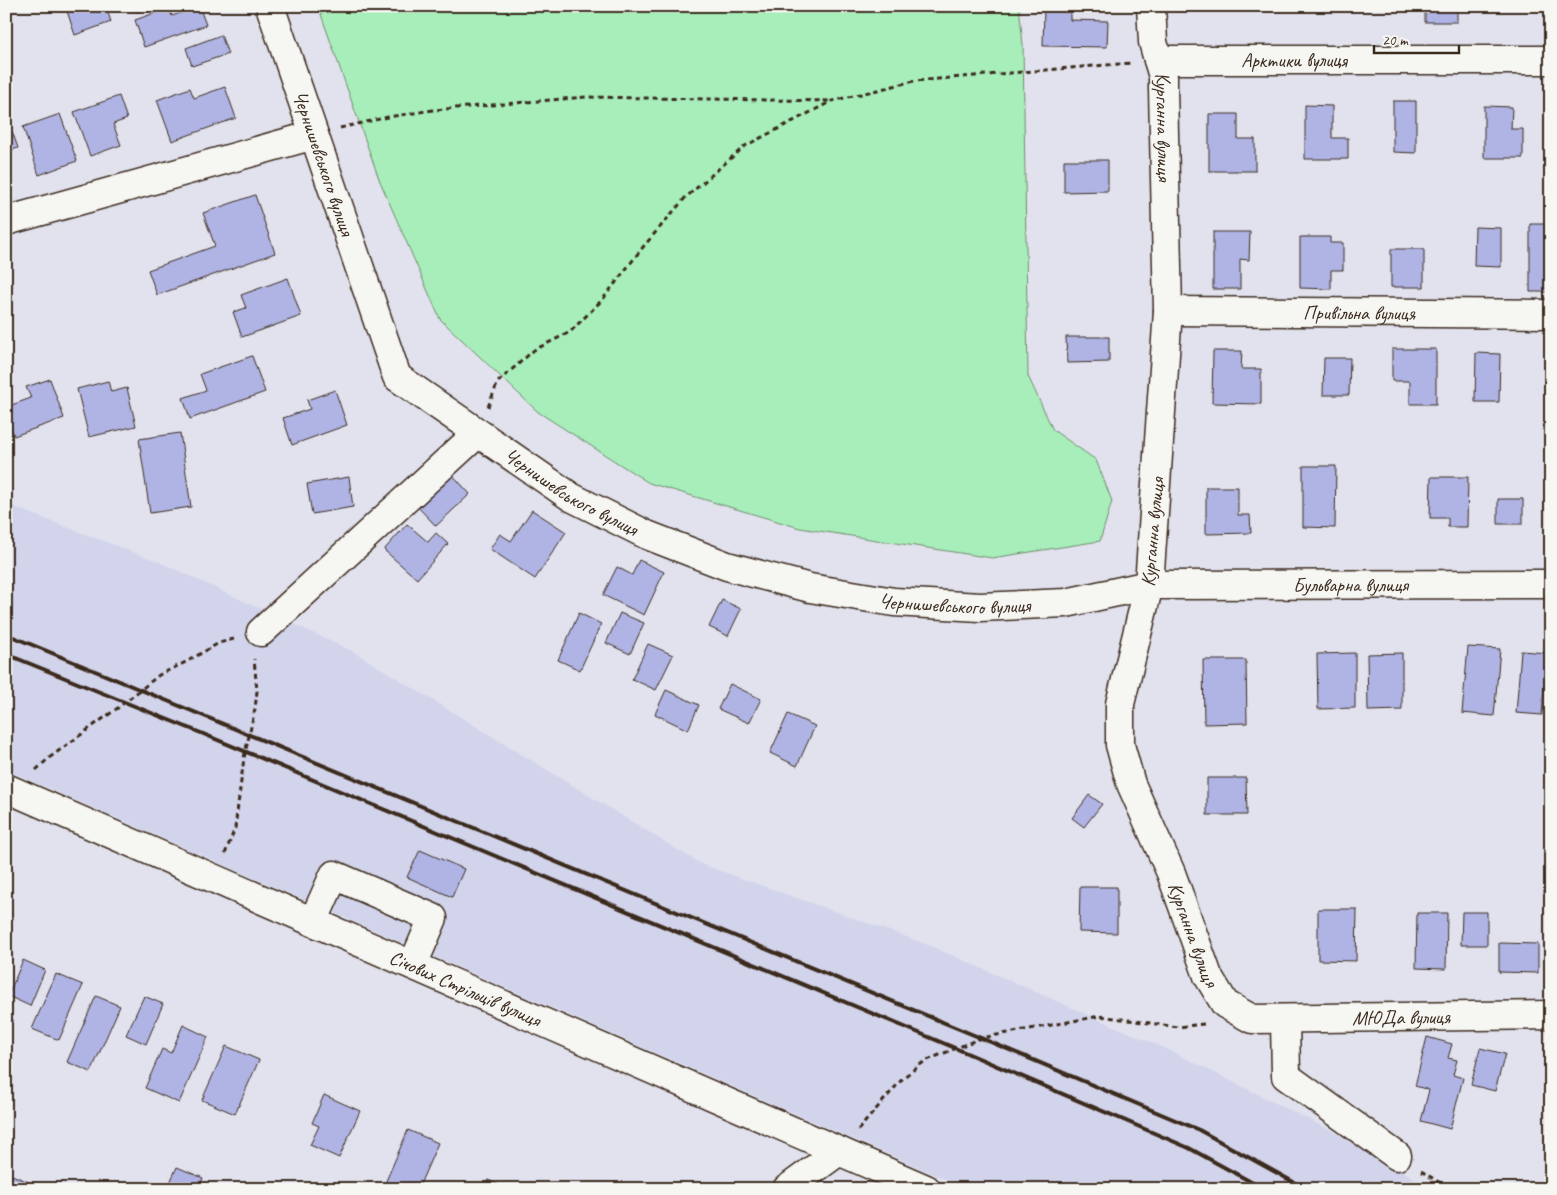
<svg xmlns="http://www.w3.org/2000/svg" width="1557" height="1195" font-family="Caveat,sans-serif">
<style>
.built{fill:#d2d4eb}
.green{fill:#a7eebb;stroke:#718c6c}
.building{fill:#afb4e5;stroke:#3b2a1e}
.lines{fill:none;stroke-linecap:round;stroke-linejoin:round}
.minor-casing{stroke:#3b2a1e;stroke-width:31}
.path{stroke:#3b2a1e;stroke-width:3;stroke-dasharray:5 4;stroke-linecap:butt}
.minor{stroke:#f6f6f2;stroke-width:28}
.rail{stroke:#3b2a1e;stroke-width:4}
.labels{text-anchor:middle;stroke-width:5;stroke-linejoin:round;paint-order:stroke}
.street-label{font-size:20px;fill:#3b2a1e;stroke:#f6f6f2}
</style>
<rect width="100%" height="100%" fill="#e1e2ee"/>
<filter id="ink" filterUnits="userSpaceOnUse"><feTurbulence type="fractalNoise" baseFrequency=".02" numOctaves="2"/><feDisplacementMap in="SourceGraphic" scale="10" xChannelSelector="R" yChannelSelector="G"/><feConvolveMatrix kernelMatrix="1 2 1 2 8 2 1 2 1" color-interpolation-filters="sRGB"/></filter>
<g filter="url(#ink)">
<path class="built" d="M6,504L159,562L354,652L701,864L926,944L1171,1051L1344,1137L1433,1189H968L6,770Z"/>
<path class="green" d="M318,6H1019L1023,45L1028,376L1053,430L1096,460L1112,501L1100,541L992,558L800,528L649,483L538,412L440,319L379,179Z"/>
<path class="building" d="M80,6H106L111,22L75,35L67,11Z
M134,6H152L136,12Z
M199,6L206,25L144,47L135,20L169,8L172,16Z
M1425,6H1457V22H1425Z
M1044,8L1070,9V20L1108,21L1107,47L1043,46Z
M221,35L228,54L192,66L186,48Z
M225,87L236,118L172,141L157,100L190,88L194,98Z
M119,96L127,119L113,124L121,145L90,156L74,112Z
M1393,101H1416V153L1393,152Z
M1305,105L1332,106V138H1348V159H1305Z
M1484,106L1512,107L1511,129H1523V158H1484Z
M60,114L77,161L39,175L23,127Z
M1209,114H1238V139H1255V171H1209Z
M12,131L18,148L6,152V133Z
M1064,160H1108V191L1064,192Z
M255,195L275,253L157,295L148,270L215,246L203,213Z
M1530,224H1551V292H1530Z
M1475,227L1501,228V267L1474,266Z
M1213,232H1250L1249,260L1240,259V289H1213Z
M1300,237H1330V243H1343V270H1331V289L1300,288Z
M1391,249H1424V287H1391Z
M288,278L301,316L242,337L233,312L246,308L241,295Z
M1066,337H1109V362L1067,363Z
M1392,349H1436V404H1410V381H1392Z
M1213,351H1242L1241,369H1261V404L1212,403Z
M1476,353L1500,354L1499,402H1475Z
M252,356L265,392L190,419L183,398L206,390L200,374Z
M1324,358H1350L1349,395H1323Z
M50,379L64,418L14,436L6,413V407L31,398L26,387Z
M108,381L111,392L127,388L136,426L89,437L77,389Z
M335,390L347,425L292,445L283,418L310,409L307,400Z
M180,433L191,507L150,513L139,439Z
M1303,466H1336L1335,528L1303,527Z
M449,471L470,494L436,526L414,503Z
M349,477L353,507L312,514L307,484Z
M1431,477H1468L1467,527H1448V518H1430Z
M1206,487H1238V515H1250L1251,533L1206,534Z
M1498,499H1523V524H1498Z
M532,510L566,532L535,579L490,549L500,534L511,541Z
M407,524L428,542L436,533L448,544L417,579L384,550Z
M639,560L664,572L644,615L603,595L617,567L632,575Z
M722,600L741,609L728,636L709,627Z
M579,613L601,624L580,670L558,660Z
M620,613L644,623L630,654L606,643Z
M648,644L673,655L656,690L632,679Z
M1468,647L1500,649L1494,716L1462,713Z
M1521,651L1547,653L1542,715L1516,713Z
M1355,653V708L1318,709L1317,654Z
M1402,653V710L1368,711L1367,654Z
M1203,660H1246L1247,723L1204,724Z
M730,684L761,699L749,723L718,709Z
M666,690L699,705L688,730L655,714Z
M788,714L815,726L797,766L770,753Z
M1207,778H1246L1247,815H1207Z
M1089,795L1102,804L1084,827L1072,818Z
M420,850L464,869L452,897L407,877Z
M1080,887H1117V933L1079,932Z
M1318,909H1357L1356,961L1318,960Z
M1462,912H1487V945H1461Z
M1417,913H1447L1446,969L1416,968Z
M1499,943L1538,944V973L1499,972Z
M23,960L45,970L30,1006L8,996Z
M56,974L83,985L59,1040L32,1029Z
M96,996L120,1006L91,1072L67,1062Z
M144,996L163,1004L146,1044L126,1035Z
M183,1025L208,1037L179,1103L145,1088L162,1049L171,1053Z
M1427,1037L1452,1044L1448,1058L1457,1060L1453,1075L1463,1078L1450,1129L1421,1121L1429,1090L1415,1086Z
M226,1046L259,1060L235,1114L202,1100Z
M1480,1048L1505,1054L1495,1091L1471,1085Z
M324,1095L360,1111L339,1158L310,1145L319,1126L312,1123Z
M408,1130L438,1143L418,1189H385L383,1188Z
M177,1167L203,1178L199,1189H167Z
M12,1175L45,1189H6Z
M488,1180L508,1189H484Z"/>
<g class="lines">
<g class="minor-casing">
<g id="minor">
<path id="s1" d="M270,6L397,377L571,497L647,535L727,566L810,588L894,602L980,607L1066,603L1149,585L1551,584"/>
<path id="s2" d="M1151,6L1153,42L1163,77V89L1168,311L1149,585L1120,704V745L1131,784L1171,873L1208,976L1225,1004L1252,1019L1551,1015"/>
<path id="s3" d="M1158,60H1551"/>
<path d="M6,221L314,135"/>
<path id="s4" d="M1168,311L1551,314"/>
<path d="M261,632L478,433"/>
<path id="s5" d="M6,788L926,1189"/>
<path d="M313,922L334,875L433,918L413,965"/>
<path d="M1285,1019L1286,1076L1397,1156"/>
<path d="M787,1189L839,1151"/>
</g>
</g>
<path class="path" d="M340,128L388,117L433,110L586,97L832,101
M488,407L498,382L534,350L570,332L603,299L643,247L685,198L745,146L832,101L914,81L1131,63
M36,770L49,758L119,707L159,675L186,662L219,643L234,639
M225,854L235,828L244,758L255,709L257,691L254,659
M858,1130L904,1077L925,1061L981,1038L1100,1016L1178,1027L1204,1024
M1421,1171L1450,1189"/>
<use href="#minor" class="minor"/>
<path class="rail" d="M6,634L981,1038L1199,1130L1306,1189
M6,654L201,733L955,1048L1189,1148L1264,1189"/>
</g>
</g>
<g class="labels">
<g class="street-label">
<text dy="7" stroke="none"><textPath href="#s3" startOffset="136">Арктики вулиця</textPath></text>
<text dy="7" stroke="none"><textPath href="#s2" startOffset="122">Курганна вулиця</textPath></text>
<text dy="7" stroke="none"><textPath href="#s1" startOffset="166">Чернишевського вулиця</textPath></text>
<text dy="7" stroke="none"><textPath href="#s4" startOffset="191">Привільна вулиця</textPath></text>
<text dy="7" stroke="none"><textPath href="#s1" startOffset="601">Чернишевського вулиця</textPath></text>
<text transform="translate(1152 532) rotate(-85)" y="7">Курганна вулиця</text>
<text dy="7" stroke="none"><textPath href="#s1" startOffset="1404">Бульварна вулиця</textPath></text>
<text dy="7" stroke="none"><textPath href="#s1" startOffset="1006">Чернишевського вулиця</textPath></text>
<text dy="7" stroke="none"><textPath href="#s2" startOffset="948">Курганна вулиця</textPath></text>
<text dy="7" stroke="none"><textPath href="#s5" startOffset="501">Січових Стрільців вулиця</textPath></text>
<text dy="7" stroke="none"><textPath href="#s2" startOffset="1205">МЮДа вулиця</textPath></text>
</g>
</g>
<rect width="1557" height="1195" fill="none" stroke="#f6f6f2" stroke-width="25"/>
<rect x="12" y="12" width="1532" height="1170" fill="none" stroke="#3b2a1e" stroke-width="2" filter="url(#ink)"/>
<path d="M1374 45v8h85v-8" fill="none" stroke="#3b2a1e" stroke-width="2.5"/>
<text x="1382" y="45" font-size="15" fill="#3b2a1e" stroke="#f6f6f2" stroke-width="4" paint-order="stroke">20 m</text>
</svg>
